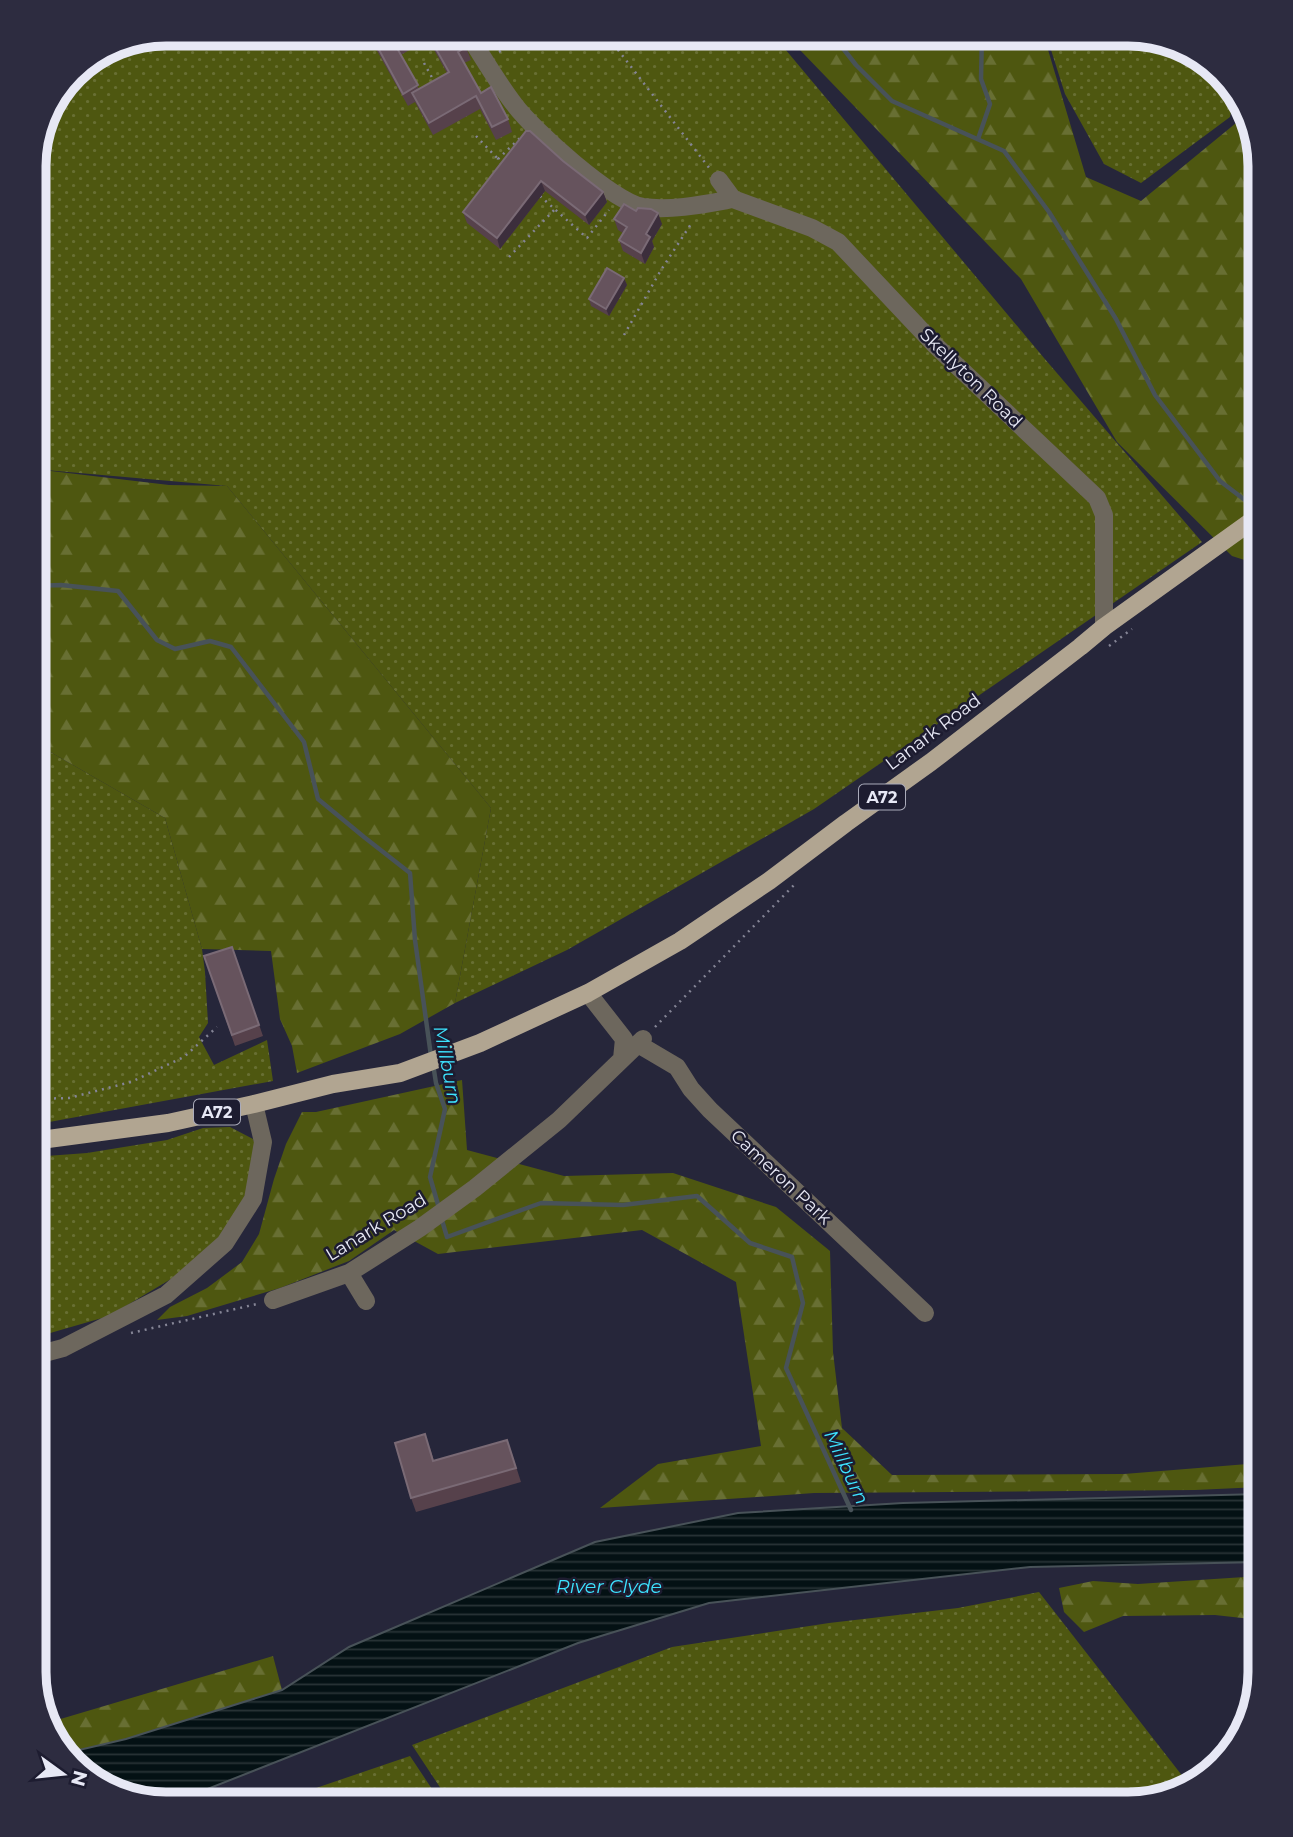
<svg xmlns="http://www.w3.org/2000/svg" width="1293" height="1837" font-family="Montserrat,sans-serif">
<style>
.grass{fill:url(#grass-dots)}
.forest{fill:url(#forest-firs)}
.water{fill:url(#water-rules);stroke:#485258;stroke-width:2}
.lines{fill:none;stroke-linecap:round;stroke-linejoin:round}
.stream{stroke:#485258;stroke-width:4.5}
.path{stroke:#858596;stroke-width:2.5;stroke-dasharray:2 5;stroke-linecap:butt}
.minor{stroke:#6d675d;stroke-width:18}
.major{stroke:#b1a591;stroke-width:18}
.wall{fill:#56414b;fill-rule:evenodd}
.shaded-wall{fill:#3c2e3c}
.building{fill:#66535d;stroke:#7a6a75;stroke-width:2}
.labels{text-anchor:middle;stroke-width:5;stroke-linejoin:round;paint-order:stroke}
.shield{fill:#1d1c30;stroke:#aaabba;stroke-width:2}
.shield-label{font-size:16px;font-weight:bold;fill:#e7e8f5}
.street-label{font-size:18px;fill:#e7e8f5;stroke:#1d1c30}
.water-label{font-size:19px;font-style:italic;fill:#3de3ff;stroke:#1d1c30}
.rim{fill:none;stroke:#e7e8f5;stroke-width:9}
</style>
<defs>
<pattern id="grass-dots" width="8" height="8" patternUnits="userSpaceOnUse" patternTransform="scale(1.75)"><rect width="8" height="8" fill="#4e5710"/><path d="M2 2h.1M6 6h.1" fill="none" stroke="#686f33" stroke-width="1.8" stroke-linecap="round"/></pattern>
<pattern id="forest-firs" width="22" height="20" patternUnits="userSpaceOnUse" patternTransform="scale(1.75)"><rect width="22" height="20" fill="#4e5710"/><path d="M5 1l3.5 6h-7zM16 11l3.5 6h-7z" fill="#686f33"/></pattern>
<pattern id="water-rules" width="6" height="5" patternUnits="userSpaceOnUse" patternTransform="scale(1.75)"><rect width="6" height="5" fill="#041114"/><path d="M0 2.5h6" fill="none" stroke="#293437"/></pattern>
</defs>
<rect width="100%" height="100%" fill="#26263a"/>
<path class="grass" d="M166,33H824L785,49L1044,358L1202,542L814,809L567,950L455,1003L491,808L227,486L34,469V157L47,107L78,66Z
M1046,34H1136L1194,51L1234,92L1230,117L1141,183L1104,164L1065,94Z
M33,742L165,818L202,949L205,972L208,1023L199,1037L214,1065L267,1040L273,1081L33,1125Z
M230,1127L253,1139L257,1149L249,1194L212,1247L171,1279L109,1316L33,1338V1157L87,1153L167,1140L203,1128Z
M1039,1592L1191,1787L1128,1804H451L412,1745L672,1647L829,1623L958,1608Z
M410,1756L442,1804H269Z"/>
<path class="forest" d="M821,33H1043L1086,177L1141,201L1236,123L1240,97L1242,99L1260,166V565L1232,556L1117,442L1021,279L800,50Z
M34,469L169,485L227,486L491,808L455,1003L400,1034L297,1073L292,1046L280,1019L271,951L202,949L165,818L33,742Z
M462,1080L467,1150L564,1176L673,1173L776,1207L830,1251L833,1352L842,1428L892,1475L1124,1474L1260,1463V1487L1195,1490L814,1493L600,1508L658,1464L761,1446L736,1282L642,1230L438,1254L394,1230L349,1261L280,1288L187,1316L157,1320L170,1307L207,1288L242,1262L259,1234L274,1179L286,1144L302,1112H316Z
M1260,1576V1620L1215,1615L1123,1616L1084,1632L1064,1612L1059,1588L1093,1581L1138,1584Z
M273,1656L282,1690L126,1739L66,1753L51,1738L47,1723Z"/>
<path class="water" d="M1260,1494V1562L1030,1567L709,1603L578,1643L177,1801L157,1803L99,1786L66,1753L126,1739L282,1690L349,1647L595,1542L738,1513L903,1503Z"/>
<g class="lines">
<path class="stream" d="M831,33L856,65L892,101L1004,151L1049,212L1116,319L1155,395L1220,481L1258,510
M978,139L990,104L981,79L982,33
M1260,262C1255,251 1253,222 1255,210C1255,206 1257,204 1260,200
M33,586L61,585L118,591L157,640L175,649L210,641L231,647L304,742L318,799L364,837L410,873L415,940L431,1056
M433,1064L436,1083L445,1109L430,1177L439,1208
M441,1217L447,1237L541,1203L623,1205L697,1196L750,1243L792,1257L803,1303L786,1368L851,1510"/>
<path class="path" d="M605,33L710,169
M499,52L529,33
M424,63L435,83
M476,136L498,159
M503,164L498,159L521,137
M540,196L587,238L609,210
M509,257L555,209
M624,335L661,270L691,224
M1109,646L1132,629
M655,1027L797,882
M33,1099L69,1098L131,1082L184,1057L217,1027
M131,1333L257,1304"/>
<path class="minor" d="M467,33C483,57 497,82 514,104C533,130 613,202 643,207C671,211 705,204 733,199
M719,180L733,199L812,228L838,242L936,346L1097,498L1104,515V627
M588,993L624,1039L622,1059
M638,1044L677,1067L691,1089L710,1110L925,1313
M349,1273L366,1301
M273,1300L349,1273L420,1228L475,1188L559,1120L643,1039
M33,1356L63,1348L166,1295L225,1243L253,1199L263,1142L254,1104"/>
<path class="major" d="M33,1141L168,1123L254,1104L333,1084L400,1073L480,1043L588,993L680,941L769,881L846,823L931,762L1080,647L1104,627L1260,515"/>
</g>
<path class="wall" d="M367,33H457L466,47L471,60L464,63L481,93L508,119L512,132L496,140L480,109L433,135L415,102L408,106ZM428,39L447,73L419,89L401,55Z
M563,161L603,192L607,202L589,225L545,191L500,249L467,223L463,212Z
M636,211L662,224L652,241L654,247L645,264L623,251L619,240L623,233L618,230L614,219Z
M624,278L627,285L609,316L591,306L589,299Z
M232,947L263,1036L235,1046L204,956Z
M430,1448L434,1461L512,1454L521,1482L416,1512L411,1498Z"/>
<path class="shaded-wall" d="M541,181L545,191L500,249L497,238Z
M603,192L607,202L589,225L585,215Z
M658,213L662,224L652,241L654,247L645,264L641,253L646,234Z
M624,278L627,285L609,316L606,309Z"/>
<path class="building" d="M370,33H412L394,43L418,85L403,94Z
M427,33H457L466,47L458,52L481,93L491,87L508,119L492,127L476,96L429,123L412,93L449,72Z
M526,131H530L563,161L603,192L585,215L541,181L497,238L463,212Z
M624,204L636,211L638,208L651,209L658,213L646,234L650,237L641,253L619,240L627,227L614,219Z
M607,268L624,278L606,309L589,299Z
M232,947L259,1025L232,1035L204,956Z
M425,1434L433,1461L507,1440L516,1468L411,1498L395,1443Z"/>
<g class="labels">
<g class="shield">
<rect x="859" y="784.5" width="46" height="25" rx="5"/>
<rect x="194" y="1099.5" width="46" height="25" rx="5"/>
</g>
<g class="shield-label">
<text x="882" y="803">A72</text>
<text x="217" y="1118">A72</text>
</g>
<g class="street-label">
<text transform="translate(971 378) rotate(44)" y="6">Skellyton Road</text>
<text transform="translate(933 732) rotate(-37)" y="6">Lanark Road</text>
<text transform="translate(781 1177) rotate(43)" y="6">Cameron Park</text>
<text transform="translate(376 1227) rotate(-31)" y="6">Lanark Road</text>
</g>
<g class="water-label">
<text transform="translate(448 1065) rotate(79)" y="7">Millburn</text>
<text transform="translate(847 1467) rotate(65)" y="7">Millburn</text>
<text x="609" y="1593">River Clyde</text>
</g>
</g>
<path d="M0 0H1293V1837H0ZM166 46H1128A120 120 0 0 1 1248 166V1672A120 120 0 0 1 1128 1792H166A120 120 0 0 1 46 1672V166A120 120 0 0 1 166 46Z" fill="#2d2c40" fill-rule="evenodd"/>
<path class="rim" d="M166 46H1128A120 120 0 0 1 1248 166V1672A120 120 0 0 1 1128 1792H166A120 120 0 0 1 46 1672V166A120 120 0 0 1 166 46Z"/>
<g transform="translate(63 1774) rotate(105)" stroke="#1d1c30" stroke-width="5" paint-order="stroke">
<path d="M0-5L12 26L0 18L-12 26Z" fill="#e7e8f5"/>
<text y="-10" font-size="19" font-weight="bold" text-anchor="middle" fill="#e7e8f5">N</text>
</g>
</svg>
